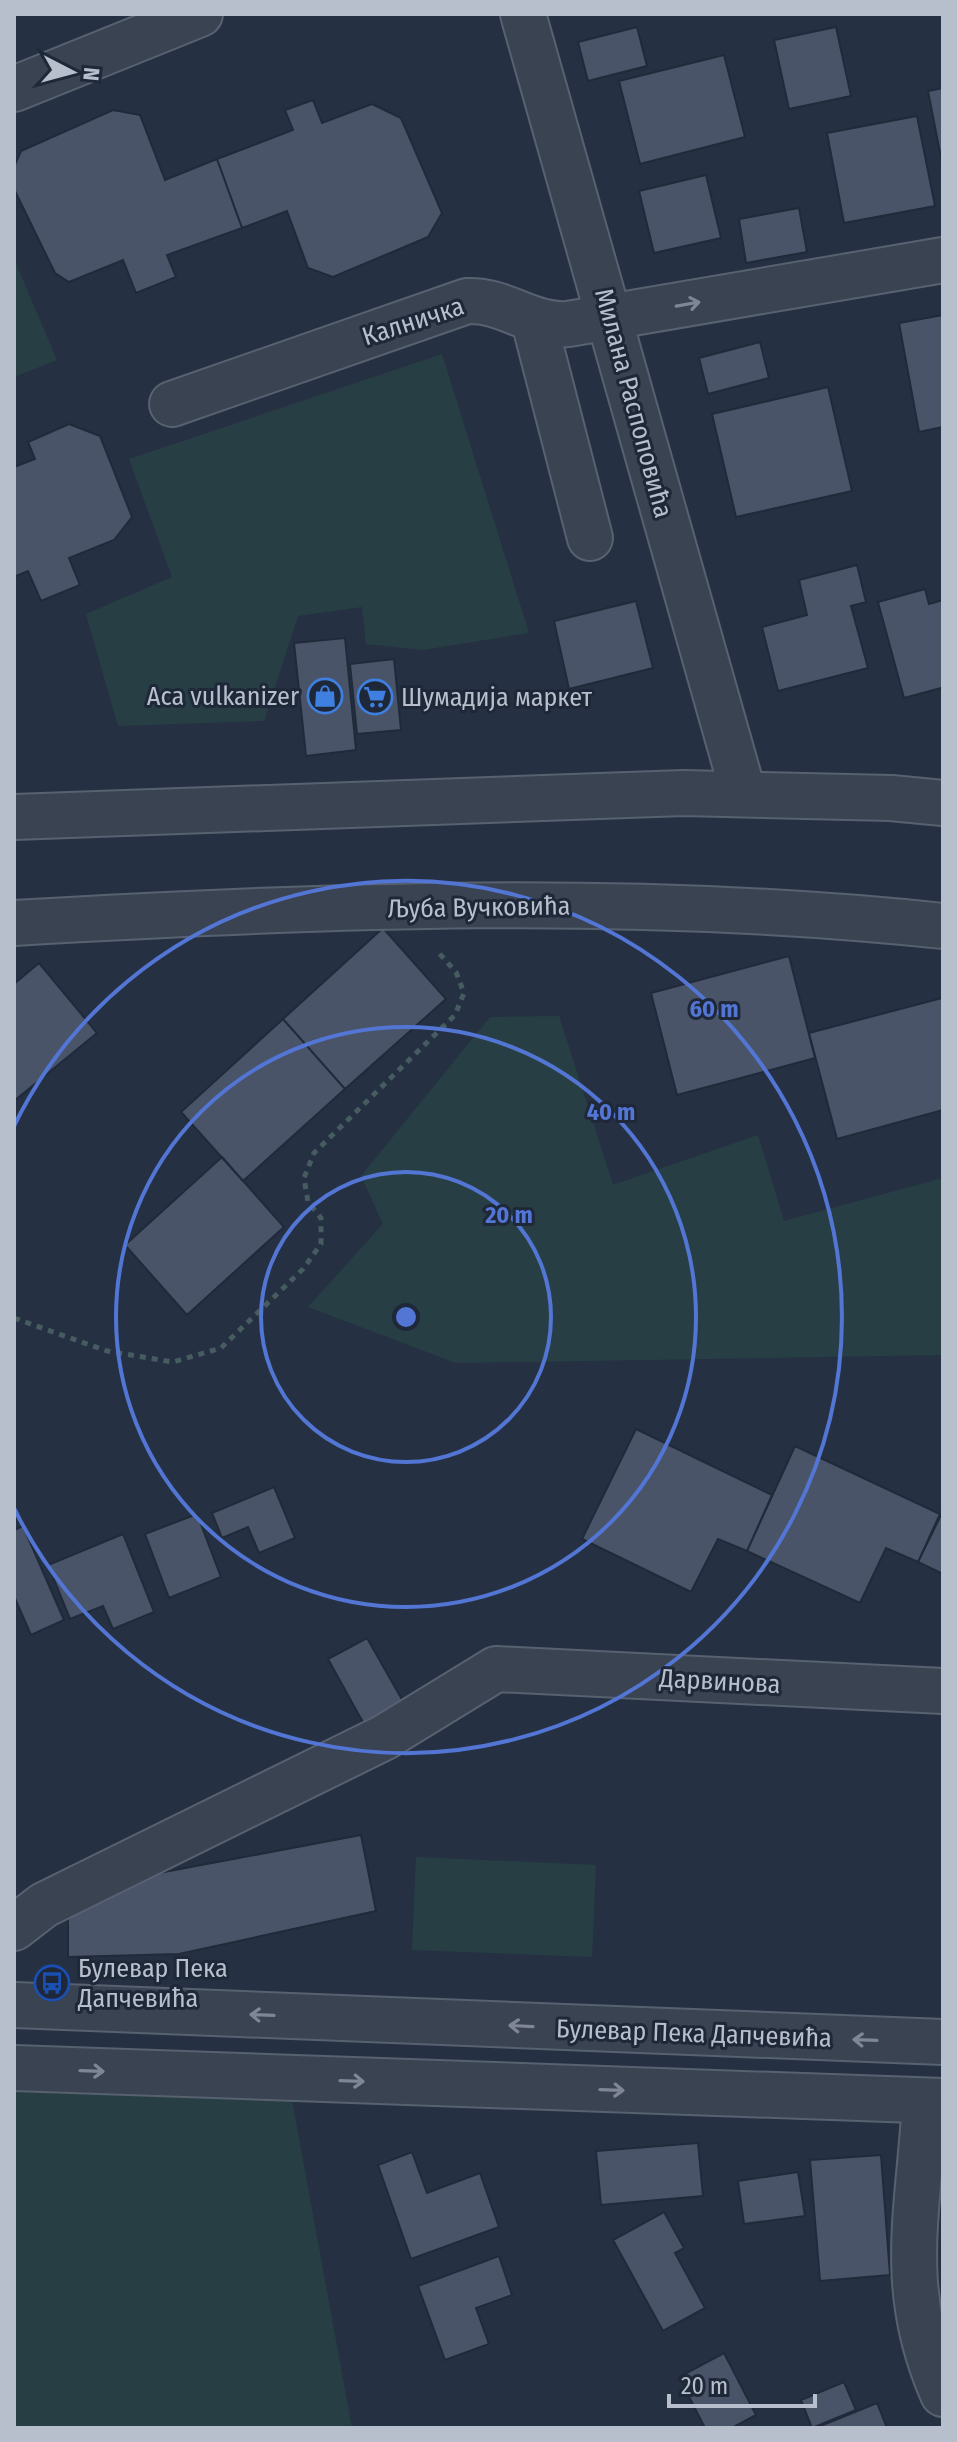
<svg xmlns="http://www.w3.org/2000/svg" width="957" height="2442" font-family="'Fira Sans Condensed',sans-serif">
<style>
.green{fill:#273f44}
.building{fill:#495469;stroke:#202a3a;stroke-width:2}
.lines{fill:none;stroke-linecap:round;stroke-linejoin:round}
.minor-casing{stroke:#58616f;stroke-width:48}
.path{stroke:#465c60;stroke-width:5;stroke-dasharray:6 6;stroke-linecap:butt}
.minor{stroke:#3a4352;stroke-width:44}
.oneway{stroke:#7f8795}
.ring{fill:none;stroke:#5375d4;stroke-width:4}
.labels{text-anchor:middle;stroke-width:6;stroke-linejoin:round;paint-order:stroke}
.street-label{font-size:26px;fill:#b7becc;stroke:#1e2838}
.poi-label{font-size:26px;fill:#b7becc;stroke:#1e2838;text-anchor:start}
.centre{fill:#5375d4;stroke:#1e2838;stroke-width:4}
.ring-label{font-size:24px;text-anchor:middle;font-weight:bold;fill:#5375d4;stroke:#1e2838;stroke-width:6;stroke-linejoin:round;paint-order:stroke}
</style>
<rect width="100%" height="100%" fill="#253143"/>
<path class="green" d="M14,259L57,360L14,377Z
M442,354L529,633L422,650L366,644L362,607L298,616L264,721L118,726L86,614L172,577L129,459Z
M559,1016L613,1185L758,1135L784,1221L943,1178V1355L456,1363L308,1307L383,1224L361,1176L490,1017Z
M416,1857L596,1865L592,1957L412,1950Z
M14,2092L292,2100L352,2428H14Z"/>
<path class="building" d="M637,27L647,66L588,81L578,42Z
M836,27L851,96L789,109L774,40Z
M724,55L745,137L640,164L619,81Z
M943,88V168L928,91Z
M313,100L322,123L372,104L401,118L442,213L428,237L333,277L308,268L287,211L242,228L217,159L293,130L285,110Z
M113,110L140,115L165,180L217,159L242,228L167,255L176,277L136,293L123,260L69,282L55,273L14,189V167L21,151Z
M917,116L935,206L844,223L827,133Z
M706,175L721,238L654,253L639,191Z
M799,208L807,252L746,263L739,219Z
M943,315V427L919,432L899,323Z
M760,342L769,378L708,394L699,358Z
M828,387L852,491L736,517L712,414Z
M69,424L100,436L132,517L114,540L69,558L80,585L41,601L28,571L14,577V467L35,459L28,442Z
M857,565L866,602L851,606L868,668L778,691L762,627L807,615L799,580Z
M925,589L929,604L943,600V696L941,688L904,698L878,602Z
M636,601L653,668L569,689L554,621Z
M345,638L356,750L306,756L294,643Z
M394,659L401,730L357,734L350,664Z
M383,928L446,999L345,1089L283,1019Z
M789,956L815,1058L677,1095L651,993Z
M39,963L97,1033L14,1101V984Z
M942,998L943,1110L837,1139L809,1033Z
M283,1019L345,1089L243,1181L181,1112Z
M222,1157L284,1227L187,1315L125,1245Z
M636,1429L772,1495L747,1551L718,1539L691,1592L582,1539Z
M795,1446L940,1514L918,1562L886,1548L860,1603L747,1551Z
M274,1487L295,1538L259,1553L248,1527L222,1538L212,1513Z
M943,1511V1574L918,1562Z
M197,1514L221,1577L169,1598L145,1534Z
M23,1526L64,1620L31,1635L14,1596V1530Z
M123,1534L154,1612L113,1629L103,1606L70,1619L48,1565Z
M367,1638L404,1703L365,1726L328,1659Z
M361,1835L376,1911L179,1954L68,1957V1908L127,1879Z
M698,2143L703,2196L601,2205L596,2151Z
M412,2152L427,2193L480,2173L499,2227L411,2259L378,2165Z
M881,2155L890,2275L820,2281L810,2160Z
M798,2172L805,2216L744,2224L738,2181Z
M664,2212L684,2248L675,2253L705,2308L663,2331L613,2240Z
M499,2256L512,2295L476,2308L489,2344L445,2360L418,2286Z
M724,2353L756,2415L732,2428H705L679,2377Z
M844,2382L856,2410L812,2428L801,2400Z
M877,2403L887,2428H819L818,2427Z"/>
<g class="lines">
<g class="minor-casing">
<path id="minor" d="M523,14L743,792
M14,89L200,14
M534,321L590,538
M172,404L467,301C504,299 531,327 568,324L943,260
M14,817L684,793L891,798L943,803
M14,923C324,905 634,893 943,926
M14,1928L44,1905L385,1737L496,1669L943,1691
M14,2005L943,2042
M14,2068L943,2101
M925,2101C919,2210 896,2288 943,2394"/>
</g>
<path class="path" d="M14,1318L107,1351L173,1362L221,1348L303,1269L321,1244V1218L308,1202L304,1178L314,1153L455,1015L464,993L456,972L438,952"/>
<use href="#minor" class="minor"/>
</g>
<defs><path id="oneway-shaft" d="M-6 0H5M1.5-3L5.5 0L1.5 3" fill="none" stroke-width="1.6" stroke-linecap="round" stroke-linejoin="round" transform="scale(2)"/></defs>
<g class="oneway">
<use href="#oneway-shaft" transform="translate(688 304) rotate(-10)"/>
<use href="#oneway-shaft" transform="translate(262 2015) rotate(-178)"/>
<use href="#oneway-shaft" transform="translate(521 2026) rotate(-177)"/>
<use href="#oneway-shaft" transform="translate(865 2040) rotate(-178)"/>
<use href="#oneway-shaft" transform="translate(92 2071) rotate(2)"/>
<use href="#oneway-shaft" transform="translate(352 2081) rotate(2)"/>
<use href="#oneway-shaft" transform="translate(612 2090) rotate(2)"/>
</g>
<g class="ring">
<circle cx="406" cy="1317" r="145"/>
<circle cx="406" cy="1317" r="290"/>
<path d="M14 1126A436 436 0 1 1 14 1508"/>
</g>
<defs>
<g id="shop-ring" transform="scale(1.8)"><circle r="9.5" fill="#1e2838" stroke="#3f7fe0" stroke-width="1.5"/><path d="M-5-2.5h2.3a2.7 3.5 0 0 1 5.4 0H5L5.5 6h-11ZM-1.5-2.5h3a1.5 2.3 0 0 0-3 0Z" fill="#3f7fe0"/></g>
<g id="supermarket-ring" transform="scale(1.8)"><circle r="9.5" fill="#1e2838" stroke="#3f7fe0" stroke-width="1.5"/><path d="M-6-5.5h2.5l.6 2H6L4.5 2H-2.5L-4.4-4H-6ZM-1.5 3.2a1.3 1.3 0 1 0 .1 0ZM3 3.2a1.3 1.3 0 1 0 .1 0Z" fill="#3f7fe0"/></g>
<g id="bus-ring" transform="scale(1.8)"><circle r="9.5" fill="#1e2838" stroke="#1a4fb4" stroke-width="1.5"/><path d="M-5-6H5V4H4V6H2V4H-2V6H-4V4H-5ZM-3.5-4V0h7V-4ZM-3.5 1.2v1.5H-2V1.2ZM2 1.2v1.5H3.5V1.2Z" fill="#1a4fb4"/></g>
</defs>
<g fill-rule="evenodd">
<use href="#shop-ring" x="325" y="696"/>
<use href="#supermarket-ring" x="375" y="697"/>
<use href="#bus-ring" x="52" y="1983"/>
</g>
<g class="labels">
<g class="street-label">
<text transform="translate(413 321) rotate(-18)" y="9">Калничка</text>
<text transform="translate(634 403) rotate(75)" y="9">Милана Распоповића</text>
<text transform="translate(479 907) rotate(-1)" y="9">Љуба Вучковића</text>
<text transform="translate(720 1681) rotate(3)" y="9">Дарвинова</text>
<text transform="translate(694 2033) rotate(2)" y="9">Булевар Пека Дапчевића</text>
</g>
<g class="poi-label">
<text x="299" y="705" text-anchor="end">Aca vulkanizer</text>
<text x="401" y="706">Шумадија маркет</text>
<text x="78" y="1977">Булевар Пека<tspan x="78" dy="30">Дапчевића</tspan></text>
</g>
</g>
<circle cx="406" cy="1317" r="12" class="centre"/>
<g class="ring-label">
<text x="714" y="1017">60 m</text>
<text x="611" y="1120">40 m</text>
<text x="509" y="1223">20 m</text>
</g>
<rect width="957" height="2442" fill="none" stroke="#b7becc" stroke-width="32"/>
<g transform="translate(72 72) rotate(96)" stroke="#1e2838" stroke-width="6" paint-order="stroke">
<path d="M0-6L14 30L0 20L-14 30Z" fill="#b7becc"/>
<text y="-12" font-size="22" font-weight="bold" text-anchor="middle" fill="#b7becc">N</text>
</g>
<path d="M669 2394v12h146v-12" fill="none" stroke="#b7becc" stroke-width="4"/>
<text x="681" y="2394" font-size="24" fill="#b7becc" stroke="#1e2838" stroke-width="6" paint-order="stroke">20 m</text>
</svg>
